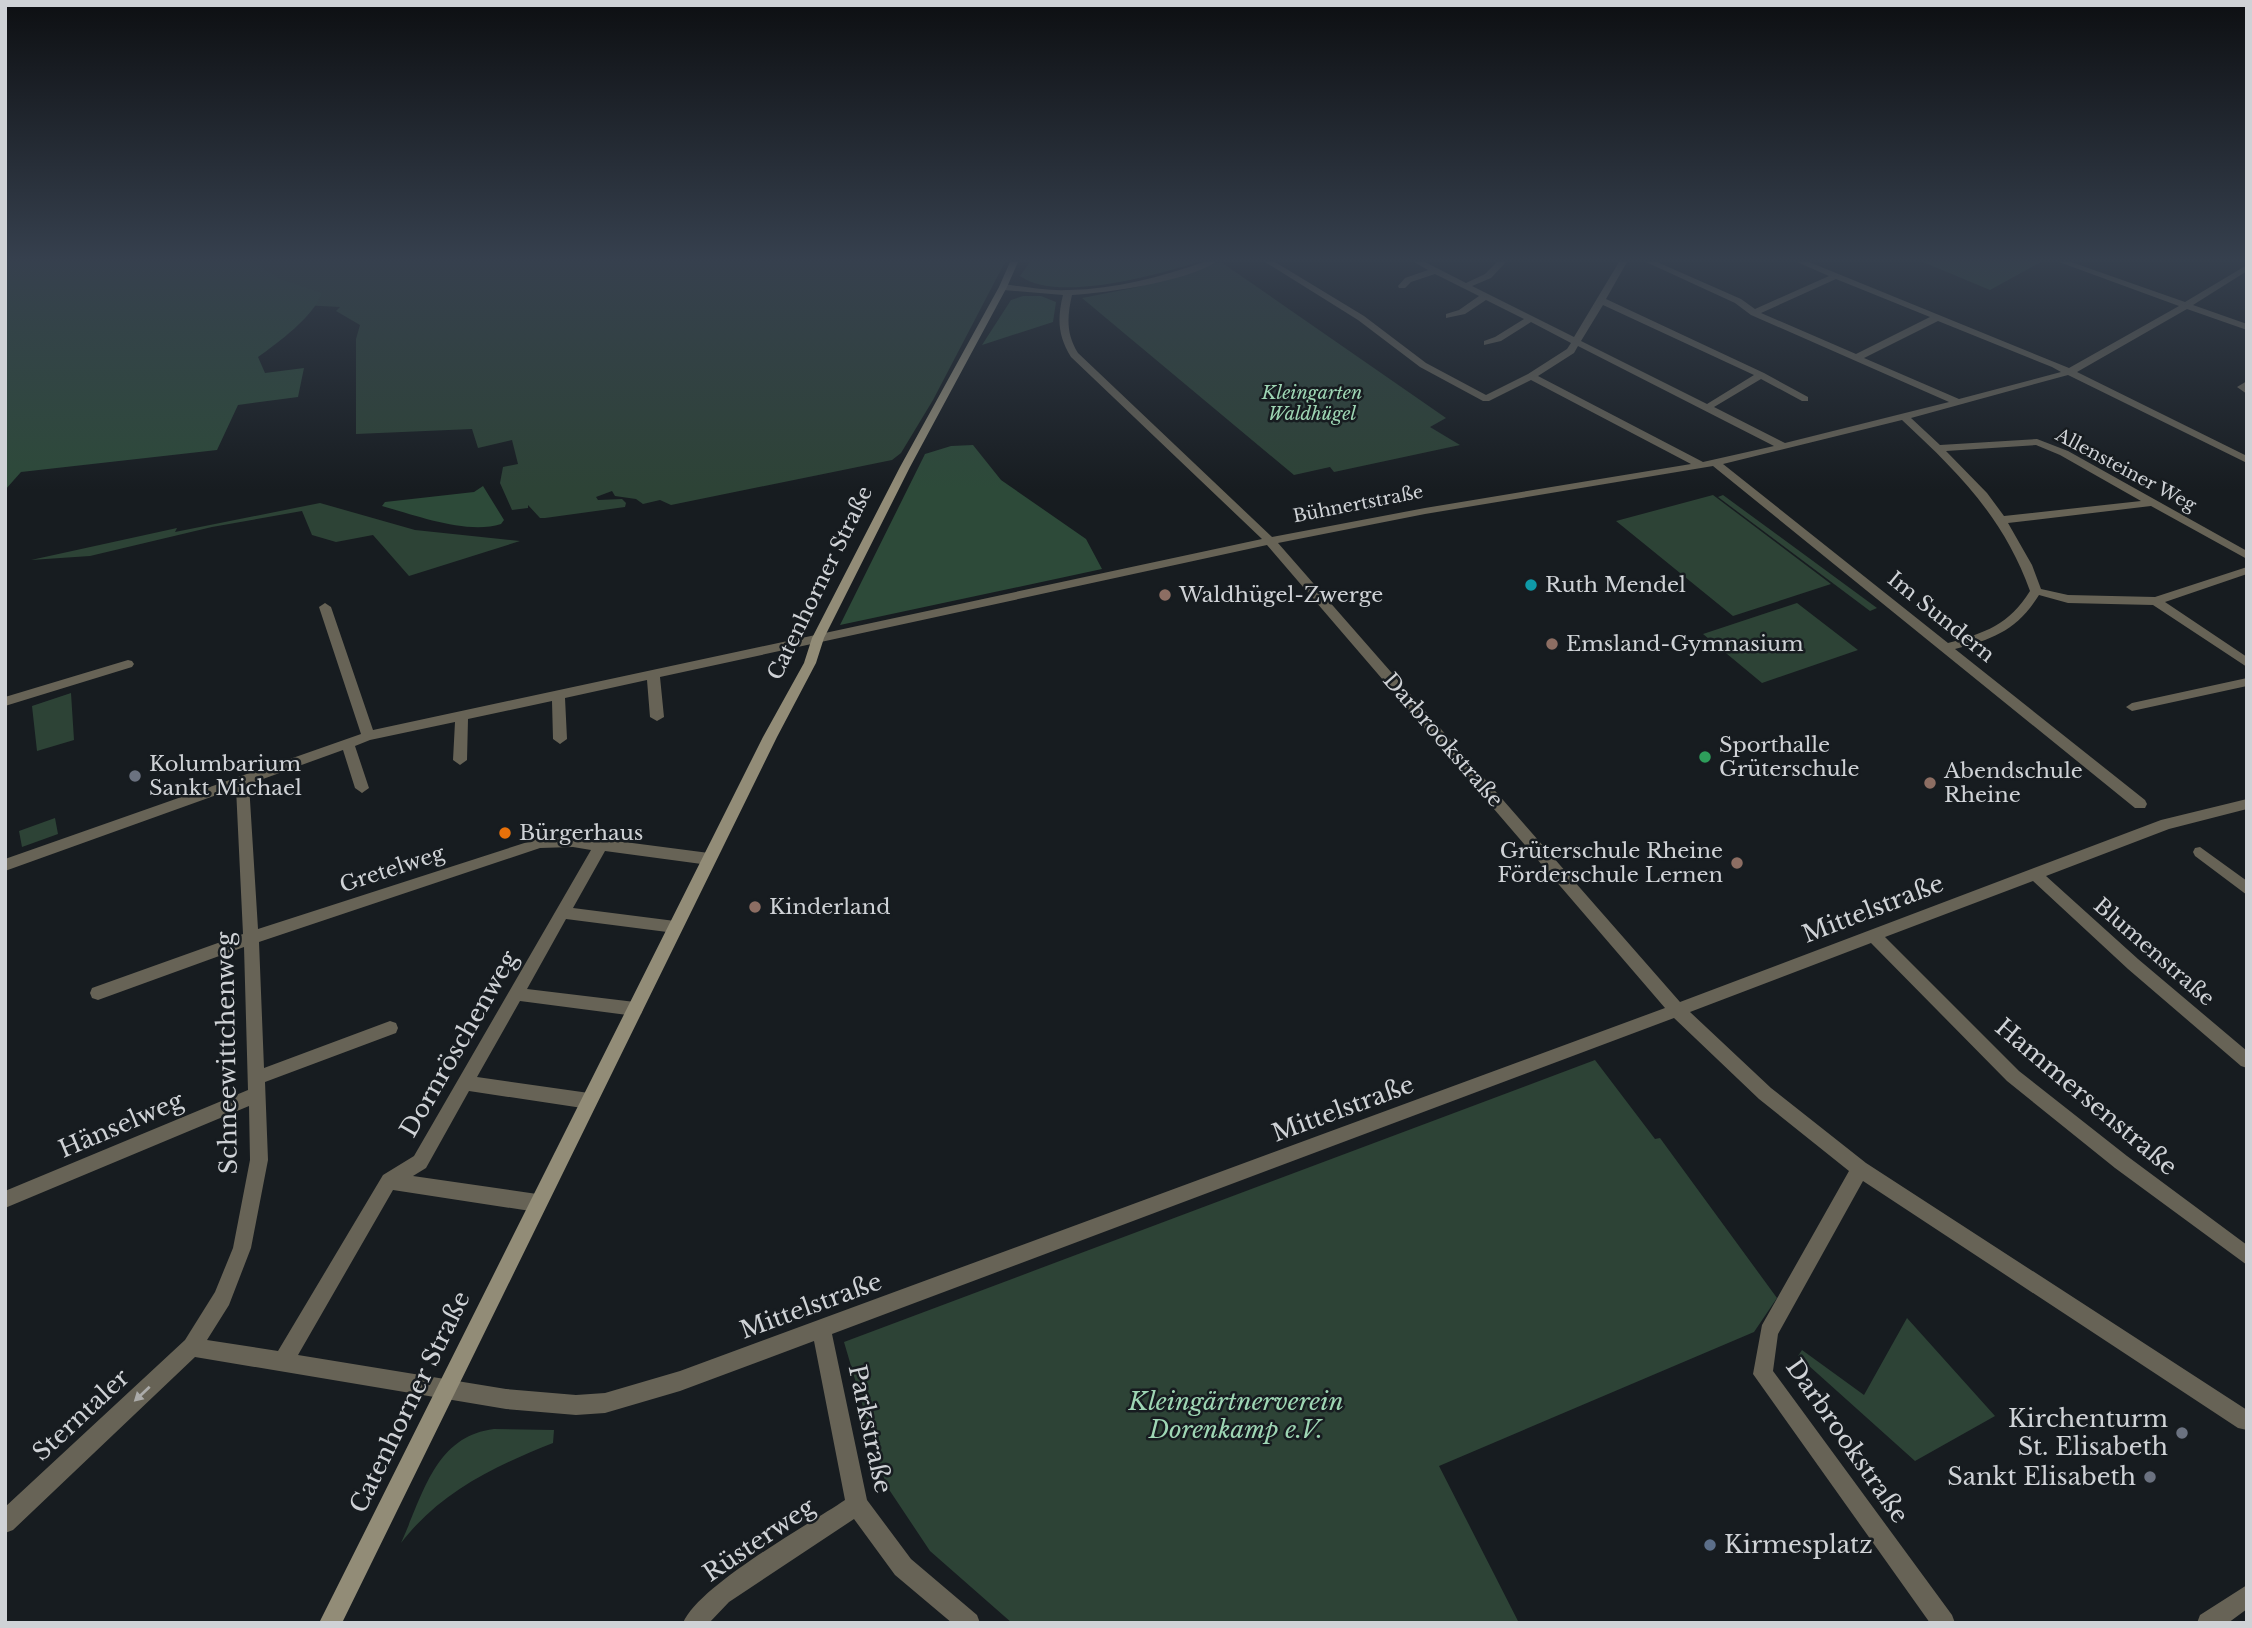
<svg xmlns="http://www.w3.org/2000/svg" width="2252" height="1628" font-family="'Libre Baskerville',serif">
<style>
.green{fill:#2d4336}
.forest{fill:#2d4a39}
.lines{fill:none;stroke-linecap:round;stroke-linejoin:round}
.street{fill:#676356;fill-rule:evenodd}
.secondary{fill:#928c77;fill-rule:evenodd}
.oneway{fill:#ababa9}
.culture-dot{fill:#0f9aa8;stroke:#171c20;stroke-width:2.5}
.education-dot{fill:#8d6e63;stroke:#171c20;stroke-width:2.5}
.leisure-dot{fill:#2e9e5b;stroke:#171c20;stroke-width:2.5}
.worship-dot{fill:#6b7280;stroke:#171c20;stroke-width:2.5}
.food-dot{fill:#e8710a;stroke:#171c20;stroke-width:2.5}
.service-dot{fill:#5c6f8a;stroke:#171c20;stroke-width:2.5}
.labels{text-anchor:middle;stroke-width:5;stroke-linejoin:round;paint-order:stroke}
.far-park-label{font-size:18px;font-style:italic;fill:#9ed6b4;stroke:#171c20}
.far-street-label{font-size:18px;fill:#cfd2d6;stroke:#171c20}
.street-label{font-size:21px;fill:#cfd2d6;stroke:#171c20}
.poi-label{font-size:21px;fill:#cfd2d6;stroke:#171c20;text-anchor:start}
.near-street-label{font-size:24px;fill:#cfd2d6;stroke:#171c20}
.near-park-label{font-size:24px;font-style:italic;fill:#9ed6b4;stroke:#171c20}
.near-poi-label{font-size:24px;fill:#cfd2d6;stroke:#171c20;text-anchor:end}
</style>
<rect width="100%" height="100%" fill="#171c20"/>
<path class="green" d="M5,262H1005L933,400L901,453L892,460L671,505L660,500L643,504L636,499L615,496L612,491L596,497L598,500L622,499L626,503L625,507L545,518H540L528,505V508L512,510L500,483L503,467L518,464L512,440L478,448L472,429L356,434V339L360,325L336,311L340,307L302,305Z
M1221,262L1446,418L1430,427L1460,445L1334,472L1330,467L1294,475L1082,298L1138,287Z
M1713,495L1831,584L1733,616L1616,521Z
M1723,495L1877,608L1870,611L1718,497Z
M320,503L415,530L520,541L409,576L373,535L336,542L312,535L302,511L212,527L90,556L31,560L177,528L175,532Z
M1797,603L1858,650L1762,683L1703,634Z
M71,693L74,740L37,751L32,706Z
M55,818L58,834L22,847L19,831Z
M1595,1060L1655,1139L1660,1138L1777,1298L1754,1332L1439,1466L1519,1623H1012L930,1551L886,1485L844,1342Z
M1907,1318L1995,1416L1915,1461L1798,1356L1802,1350L1864,1395Z
M494,1429L554,1430L553,1443C495,1466 440,1492 401,1543C423,1495 435,1436 494,1429Z"/>
<path class="forest" d="M5,262H254L280,279L322,293C314,316 278,343 258,357L265,373L304,368L298,397L238,405L217,450L21,472L5,490Z
M1030,262H1198C1157,275 1057,303 1020,276Z
M1923,262H2041L1990,290Z
M1041,296L1056,302L1053,322L982,345L1011,300L1023,296Z
M973,445L1001,480L1086,539L1102,569L840,625L925,454L951,446Z
M483,486L504,520L501,524C467,535 415,515 382,506L385,502L474,492Z"/>
<g class="lines">
<path class="street" d="M1204,262H1216C1187,281 1108,293 1072,295C1067,317 1066,334 1078,353L1272,537L1425,508L1691,464L1531,380L1489,401H1483L1420,367L1358,320L1265,262H1275L1364,316L1426,363L1486,395L1528,374L1567,349L1571,343L1531,322L1501,341L1484,345V341L1495,337L1524,319L1486,300L1465,314L1446,318V314L1459,310L1479,296L1435,274L1411,282L1405,288H1399L1398,286L1405,278L1428,270L1414,262H1425L1466,283L1485,274L1497,262H1506L1491,278L1472,286L1574,337L1619,262H1627L1606,299L1764,373L1808,397V401H1802L1761,379L1714,407L1785,443L1949,402L1751,315L1735,303L1646,262H1657L1741,299L1755,309L1829,276L1797,262H1809L2069,368L2179,306L2059,262H2071L2185,302L2247,265V271L2193,305L2247,324V330L2187,309L2077,372L2247,456V463L2068,375L1911,418L1940,445L2037,439L2068,451L2247,551V559L2151,506L2008,523L2032,565L2041,589L2068,595L2155,597L2247,567V574L2165,602L2247,657V667L2153,605L2068,603L2039,595C2017,630 1994,639 1955,649L2145,800L2147,804L2145,808H2135L1713,466L1425,514L1278,543L1680,1002L2161,820L2247,799V809L2169,829L2046,876L2138,959L2247,1051V1068L2241,1066L2128,969L2033,881L1885,937L2019,1071L2127,1156L2247,1245V1265L2115,1168L2007,1081L1871,943L1690,1012L1771,1088L1866,1163L2247,1410V1430L2238,1428L1863,1181L1778,1334L1773,1371L1952,1615L1955,1623H1930L1753,1374L1762,1325L1849,1171L1759,1099L1674,1018L832,1334L867,1500L911,1559L977,1615L980,1623H952L895,1575L854,1519L729,1602L709,1623H683C699,1585 808,1525 845,1500L814,1341L680,1391L605,1413L576,1415L506,1409L195,1357L13,1530L5,1533V1507L185,1340L215,1292L233,1248L250,1160L249,1106L5,1208V1191L248,1090L244,947L98,1000L92,998L90,993L92,988L243,934L236,788L5,871V859L361,734L319,607L325,603L331,607L373,730L1262,539L1071,357C1058,336 1057,319 1063,295L1003,290L999,287L1003,284C1025,287 1047,291 1069,290C1115,289 1161,277 1204,262ZM1836,279L1930,317L1856,354L1761,313ZM1603,305L1754,375L1707,404L1581,341ZM1938,321L2052,367L2061,372L1959,399L1864,358ZM1578,346L1774,446L1703,462L1538,376L1574,353ZM1902,420C1958,472 2004,518 2030,591C2009,625 1985,633 1948,643L1723,464ZM2036,445L2060,455L2141,501L2004,516L1987,493L1946,451ZM1267,545L1665,1008L680,1371L605,1393L576,1395L506,1389L298,1355L393,1190L537,1212L543,1209L546,1203L543,1197L537,1194L413,1176L426,1168L469,1091L589,1109L595,1106L597,1101L595,1096L589,1093L477,1077L520,1001L635,1016L641,1014L643,1009L641,1004L635,1002L527,989L566,919L675,933L680,931L683,927L680,923L675,921L573,908L605,851L709,865L714,863L716,859L714,855L709,853C653,846 597,836 540,838L258,929L249,784L343,750L355,788L362,793L369,788L355,746L370,740L455,722L453,760L460,765L467,760L468,719L552,701L553,739L560,744L567,739L565,698L647,680L650,717L657,721L664,717L660,677ZM573,847L591,850L414,1156L383,1175L278,1351L207,1340L229,1305L251,1248L268,1160L265,1082L396,1033L398,1028L396,1023L390,1021L264,1068L259,942L540,848Z
M2247,381V394L2237,387Z
M128,660L132,661L134,664L132,667L5,706V697Z
M2247,678V686L2132,711L2126,707L2132,703Z
M2200,847L2247,881V895L2195,856L2193,852L2195,848Z
M2247,1585V1609L2228,1623H2197L2200,1615Z"/>
<path class="secondary" d="M1010,262H1018L1007,287L910,467L824,638L816,663L777,737L342,1623H319L763,737L804,663L812,638L900,467L999,287Z"/>
</g>
<defs><path id="oneway-solid" d="M-6-.8H1V-3.2L6.5 0L1 3.2V.8H-6Z" transform="scale(1.75)"/></defs>
<use class="oneway" href="#oneway-solid" transform="translate(142 1394) rotate(137)"/>
<linearGradient id="sky" x2="0" y2="1"><stop stop-color="#0d0f12"/><stop offset="0.53" stop-color="#36404e"/><stop offset="1" stop-color="#36404e" stop-opacity="0"/></linearGradient>
<rect width="2252" height="490" fill="url(#sky)"/>
<circle class="culture-dot" cx="1531" cy="585" r="7"/>
<g class="education-dot">
<circle cx="1165" cy="595" r="7"/>
<circle cx="1552" cy="644" r="7"/>
<circle cx="1930" cy="783" r="7"/>
<circle cx="1737" cy="863" r="7"/>
<circle cx="755" cy="907" r="7"/>
</g>
<circle class="leisure-dot" cx="1705" cy="757" r="7"/>
<g class="worship-dot">
<circle cx="135" cy="776" r="7"/>
<circle cx="2182" cy="1433" r="7"/>
<circle cx="2150" cy="1477" r="7"/>
</g>
<circle class="food-dot" cx="505" cy="833" r="7"/>
<circle class="service-dot" cx="1710" cy="1545" r="7"/>
<g class="labels">
<g class="far-park-label">
<text x="1312" y="399">Kleingarten<tspan x="1312" dy="21">Waldhügel</tspan></text>
</g>
<g class="far-street-label">
<text transform="translate(2126 470) rotate(28)" y="6">Allensteiner Weg</text>
<text transform="translate(1358 504) rotate(-11)" y="6">Bühnertstraße</text>
</g>
<g class="street-label">
<text transform="translate(820 583) rotate(-64)" y="7">Catenhorner Straße</text>
<text transform="translate(1941 617) rotate(39)" y="7">Im Sundern</text>
<text transform="translate(1443 740) rotate(49)" y="7">Darbrookstraße</text>
<text transform="translate(392 869) rotate(-18)" y="7">Gretelweg</text>
<text transform="translate(2154 952) rotate(41)" y="7">Blumenstraße</text>
</g>
<g class="poi-label">
<text x="1545" y="592">Ruth Mendel</text>
<text x="1179" y="602">Waldhügel-Zwerge</text>
<text x="1566" y="651">Emsland-Gymnasium</text>
<text x="1719" y="752">Sporthalle<tspan x="1719" dy="24">Grüterschule</tspan></text>
<text x="149" y="771">Kolumbarium<tspan x="149" dy="24">Sankt Michael</tspan></text>
<text x="1944" y="778">Abendschule<tspan x="1944" dy="24">Rheine</tspan></text>
<text x="519" y="840">Bürgerhaus</text>
<text x="1723" y="858" text-anchor="end">Grüterschule Rheine<tspan x="1723" dy="24">Förderschule Lernen</tspan></text>
<text x="769" y="914">Kinderland</text>
</g>
<g class="near-street-label">
<text transform="translate(1873 909) rotate(-21)" y="8">Mittelstraße</text>
<text transform="translate(459 1044) rotate(-60)" y="8">Dornröschenweg</text>
<text transform="translate(227 1053) rotate(-91)" y="8">Schneewittchenweg</text>
<text transform="translate(2086 1097) rotate(40)" y="8">Hammersenstraße</text>
<text transform="translate(1343 1109) rotate(-20)" y="8">Mittelstraße</text>
<text transform="translate(121 1125) rotate(-23)" y="8">Hänselweg</text>
<text transform="translate(811 1306) rotate(-20)" y="8">Mittelstraße</text>
<text transform="translate(410 1402) rotate(-64)" y="8">Catenhorner Straße</text>
<text transform="translate(81 1415) rotate(-43)" y="8">Sterntaler</text>
<text transform="translate(870 1429) rotate(78)" y="8">Parkstraße</text>
<text transform="translate(1847 1441) rotate(55)" y="8">Darbrookstraße</text>
<text transform="translate(759 1540) rotate(-34)" y="8">Rüsterweg</text>
</g>
<g class="near-park-label">
<text x="1236" y="1410">Kleingärtnerverein<tspan x="1236" dy="28">Dorenkamp e.V.</tspan></text>
</g>
<g class="near-poi-label">
<text x="2168" y="1427">Kirchenturm<tspan x="2168" dy="28">St. Elisabeth</tspan></text>
<text x="2136" y="1485">Sankt Elisabeth</text>
<text x="1724" y="1553" text-anchor="start">Kirmesplatz</text>
</g>
</g>
<rect width="2252" height="1628" fill="none" stroke="#cfd2d6" stroke-width="14"/>
</svg>
